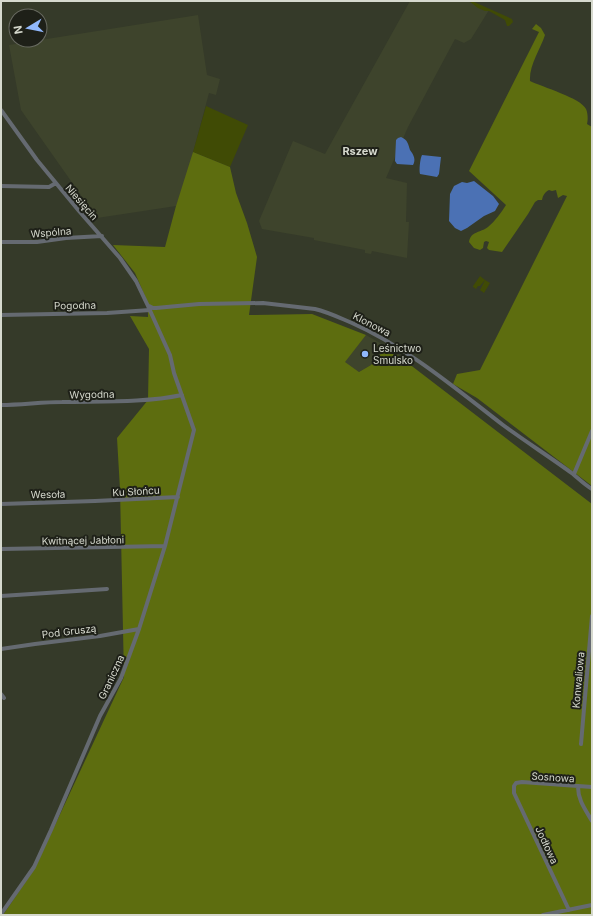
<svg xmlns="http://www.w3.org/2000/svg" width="593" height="916" font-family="Inter,sans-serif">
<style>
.built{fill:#3e442c}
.green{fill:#404b05}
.forest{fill:#5d6d0f}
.water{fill:#4b71b4}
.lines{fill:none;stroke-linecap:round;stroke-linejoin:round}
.minor{stroke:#656a71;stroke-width:4}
.poi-dot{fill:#90b8fd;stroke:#1e2018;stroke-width:1.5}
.labels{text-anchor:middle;stroke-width:4;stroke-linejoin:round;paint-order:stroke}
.street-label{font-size:10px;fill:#d6d9ce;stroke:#1e2018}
.poi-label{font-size:10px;fill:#d6d9ce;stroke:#1e2018;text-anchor:start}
.neighbourhood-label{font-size:11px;font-weight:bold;fill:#d6d9ce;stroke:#1e2018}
</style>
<rect width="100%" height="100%" fill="#353a29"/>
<path class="built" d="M410,1H467L489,10L471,39L464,43L455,39L408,127L386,178L407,183L406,222H409L407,258L372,251L371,254L365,253V250L314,240V238L262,229L259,221L293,141L325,154Z
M198,15L207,75L220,79L216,95L209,93L187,175L176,206L97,218L21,110L9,45Z
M366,335L387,347L371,365L359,372L344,362Z"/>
<path class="green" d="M469,1H472L512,19L513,22L509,26H507L505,20L489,11H485L478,8Z
M206,106L248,125L230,167L193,152Z
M480,276L485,280L480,286H478L476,289L473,287V286Z
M485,280L490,283L484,293L480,290Z"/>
<path class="forest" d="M536,24L541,28L545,35C540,50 529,65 530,81C542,87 581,98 586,109C588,113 588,120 587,124L592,127V486L477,398L453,384L457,374L480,370L567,196L563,195L558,198L556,190L552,191L549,190C545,192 543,195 542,200H538L535,202L528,214L502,252L489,250L487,248L489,242L486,241L484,242L483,248L480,250L474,248L469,242C471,231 480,233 488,227C495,221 501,213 506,205L469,171L539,32L532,29Z
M193,152L230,167L236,193L247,223L257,257L249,315L312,314L366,335L345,362L359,372L371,365L387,347L592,504V915H3L35,868L124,677L120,489L117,438L148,400L149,349L130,316L148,317V303L135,273L113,245L165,247L176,206Z"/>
<path class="water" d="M401,137C408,140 408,144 410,150C414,155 416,160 413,165L397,164L395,161L396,140L398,138Z
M422,155L441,157L439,174L437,177L420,174C419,170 420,159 422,155Z
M474,181L493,196L499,204L495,211L484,216L467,228L461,231L455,228L449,221L450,194L454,186L462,182L467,183Z"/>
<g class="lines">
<path class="minor" d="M1,110L37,160L79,211L120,258L136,281L148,306L170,355L174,373L194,430L165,546L139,629L121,678L100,716L51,830L34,867L1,914
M1,186L49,187L56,183
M1,242H37L66,238L102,236
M149,306L153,308H156L199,304L263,303L315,309C328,312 340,318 352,323C408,348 455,388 503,425C526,442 550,457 573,474C579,479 585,485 592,489
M1,315L107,313L150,310
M1,405C21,405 42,402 62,402C101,401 144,403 182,395
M574,474L592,431
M1,504L95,501L178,497
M1,549L165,546
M1,596L107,589
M1,649L35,644L100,636L139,629
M1,694L4,698
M581,744L592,616
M578,787C578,800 585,809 592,821
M569,910L514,793V786L516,783L522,782L592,787
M543,915L592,905"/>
</g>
<circle class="poi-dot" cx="365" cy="354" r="4"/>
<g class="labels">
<g class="street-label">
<text transform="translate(82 202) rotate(49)" y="4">Niesięcin</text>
<text transform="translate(51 232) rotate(-5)" y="4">Wspólna</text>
<text transform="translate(75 305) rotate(-1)" y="4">Pogodna</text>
<text transform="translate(372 324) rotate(27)" y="4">Klonowa</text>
<text transform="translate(92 394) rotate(-1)" y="4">Wygodna</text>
<text transform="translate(136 491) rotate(-3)" y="4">Ku Słońcu</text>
<text transform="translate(48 494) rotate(-1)" y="4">Wesoła</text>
<text transform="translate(83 540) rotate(-1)" y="4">Kwitnącej Jabłoni</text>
<text transform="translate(69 631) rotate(-7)" y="4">Pod Gruszą</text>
<text transform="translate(111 677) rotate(-65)" y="4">Graniczna</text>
<text transform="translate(578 680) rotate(-85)" y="4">Konwaliowa</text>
<text transform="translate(553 777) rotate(4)" y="4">Sosnowa</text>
<text transform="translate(547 845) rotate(65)" y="4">Jodłowa</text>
</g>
<g class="poi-label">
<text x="373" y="352">Leśnictwo<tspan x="373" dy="12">Smulsko</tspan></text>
</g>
<g class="neighbourhood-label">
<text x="360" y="155">Rszew</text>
</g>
</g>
<rect width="593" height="916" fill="none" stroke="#d6d9ce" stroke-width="4"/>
<g transform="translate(28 28) rotate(260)"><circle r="19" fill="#1e2018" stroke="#686a61"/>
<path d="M0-3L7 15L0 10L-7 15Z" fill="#90b8fd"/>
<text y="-6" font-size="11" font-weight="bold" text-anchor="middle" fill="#d6d9ce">N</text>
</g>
</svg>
